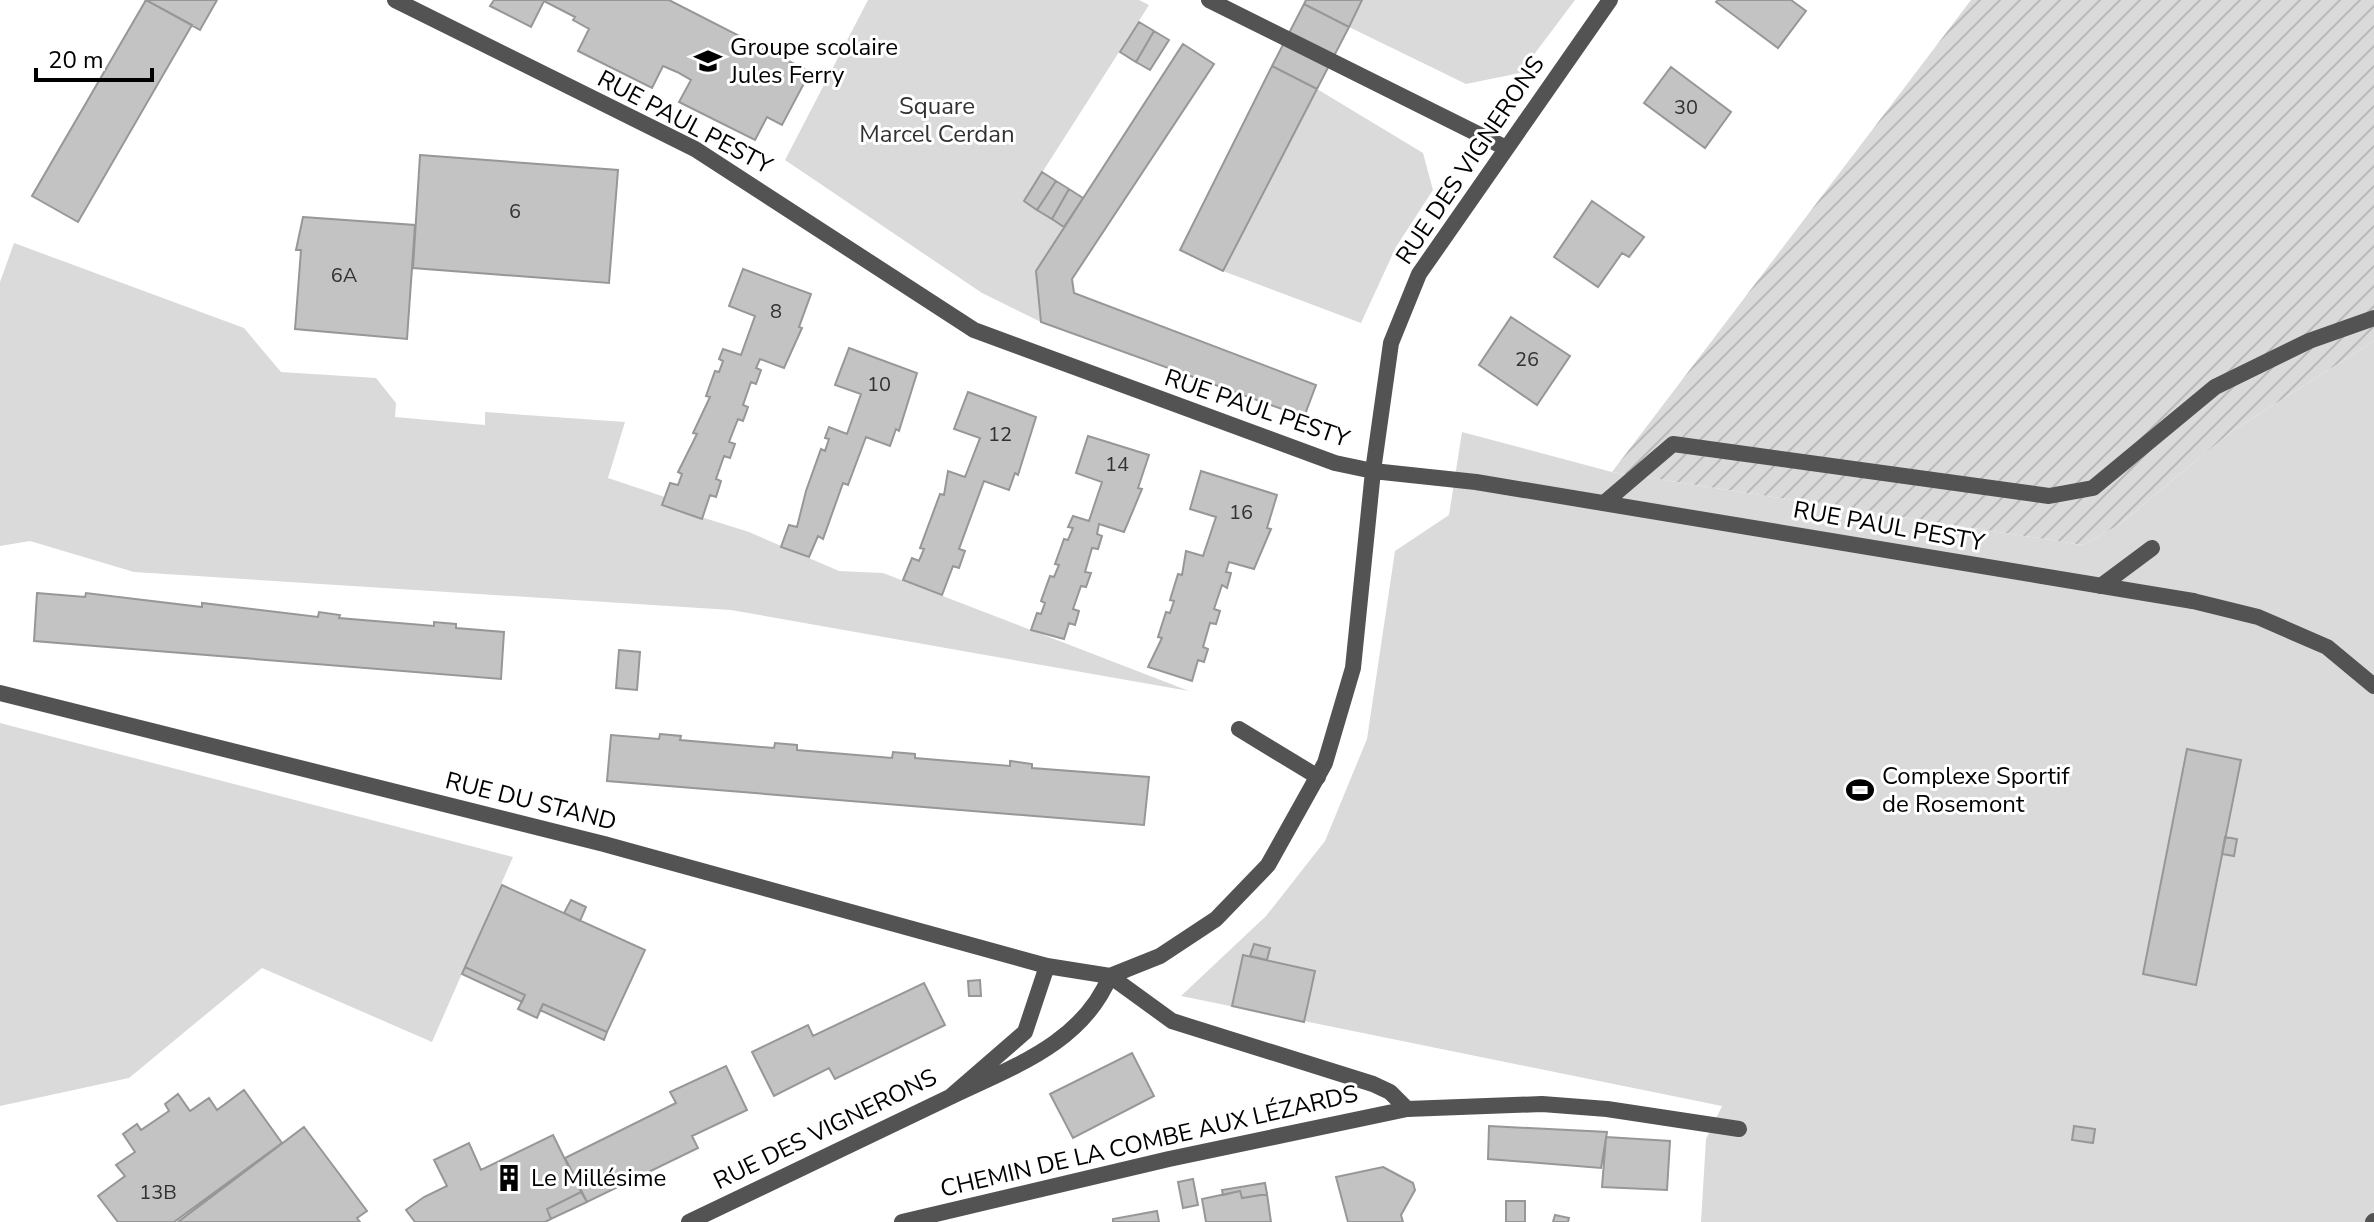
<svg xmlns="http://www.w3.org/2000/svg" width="2374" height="1222" font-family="'Nunito Sans',sans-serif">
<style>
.green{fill:#dadada}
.garden{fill:url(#garden-furrows)}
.building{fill:#c3c3c3;stroke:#979797;stroke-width:2}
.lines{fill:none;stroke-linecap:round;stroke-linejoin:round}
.service{stroke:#535353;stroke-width:16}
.minor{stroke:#535353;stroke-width:16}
.labels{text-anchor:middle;stroke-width:6;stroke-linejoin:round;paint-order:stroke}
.number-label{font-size:20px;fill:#313131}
.poi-label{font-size:24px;fill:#000;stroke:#fff;text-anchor:start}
.park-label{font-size:24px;fill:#313131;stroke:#fff}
.street-label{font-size:24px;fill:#000;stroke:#fff}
</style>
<defs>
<pattern id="garden-furrows" width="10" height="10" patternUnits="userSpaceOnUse" patternTransform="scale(2)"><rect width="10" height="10" fill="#dadada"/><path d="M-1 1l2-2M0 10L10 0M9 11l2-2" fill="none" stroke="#b9b9b9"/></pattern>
</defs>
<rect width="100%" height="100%" fill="#fff"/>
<path class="green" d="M868,0H1139L1149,5L1024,201L1064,227L1036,271L1041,322L982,293L785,160Z
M1362,0H1575L1520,73L1466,84L1349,27Z
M1317,89L1423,153L1433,190L1396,247L1361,323L1223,271Z
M14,243L244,328L281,372L376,378L396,403L395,417L485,425V412L625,422L608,478L665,497L663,505L749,532L839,571L883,573L1189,691L731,610L134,572L30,541L0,546V282Z
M2374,341V1222H1701L1706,1139L1722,1106L1181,996L1266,916L1325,841L1367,739L1395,551L1449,515L1462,432L1612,472L2083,545L2120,524L2232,431Z
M0,723L513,857L432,1042L262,968L129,1078L0,1106Z"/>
<path class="garden" d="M1971,0H2374V341L2232,431L2120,524L2083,545L1612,472Z"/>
<path class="building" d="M146,0L192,25L78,222L32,196Z
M146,0H217L200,30Z
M494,0H669L810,72L782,125L767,117L755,140L679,102L691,80L677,72L663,66L652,88L578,51L589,29L573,20L575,17L544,1L531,27L490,6Z
M1306,0H1362L1349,27L1304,4Z
M1718,0H1791L1806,11L1778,48L1716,2Z
M1304,4L1349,27L1317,89L1272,66Z
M1139,22L1154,31L1136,62L1120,52Z
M1154,31L1169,40L1150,70L1136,62Z
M1183,44L1214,64L1072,279L1074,293L1316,385L1304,417L1041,322L1036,271Z
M1272,66L1317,89L1223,271L1180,250Z
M1671,67L1731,112L1705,148L1644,103Z
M420,155L618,170L609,283L413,268Z
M1042,172L1056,181L1037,210L1024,201Z
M1056,181L1069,189L1052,219L1037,210Z
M1069,189L1083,198L1064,227L1052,219Z
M1592,201L1644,237L1629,257L1622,253L1598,287L1554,257Z
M303,217L415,225L407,339L295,329L301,250H296Z
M743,269L811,294L799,327L802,328L784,368L760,359L756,368L761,370L756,384L751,382L743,405L748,407L743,421L738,419L729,442L735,444L730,458L724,456L716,479L721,481L716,497L710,495L702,519L662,505L670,483L678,485L682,474L678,472L697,434L693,433L710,397L706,396L715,371L719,372L723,361L719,359L723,349L741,355L755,316L729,306Z
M1511,317L1570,356L1537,405L1479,365Z
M849,348L917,373L899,431L896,429L890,446L866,437L848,485L843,483L823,539L818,536L809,557L781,547L789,525L797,527L806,491L821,449L825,451L829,439L825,438L829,427L847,434L861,394L835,385Z
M968,392L1036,417L1018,475L1015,473L1009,490L984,481L959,549L965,551L959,568L953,566L942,595L903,580L912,558L919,561L924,549L920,548L940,494L944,495L948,471L965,477L980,438L954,429Z
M1088,436L1149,455L1138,488L1142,489L1124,532L1099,524L1097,534L1102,536L1098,549L1092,548L1085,572L1091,573L1086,587L1081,586L1073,609L1079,611L1075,625L1069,623L1064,639L1031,630L1037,613L1041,614L1045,603L1041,601L1050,576L1054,577L1059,565L1055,564L1064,539L1068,540L1073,528L1068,527L1073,516L1089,521L1102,482L1076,473Z
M1201,471L1277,495L1267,528L1271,529L1254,569L1229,562L1226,572L1231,573L1227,588L1222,585L1214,609L1220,611L1216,624L1210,623L1203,647L1208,649L1204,662L1198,660L1192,681L1148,667L1162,638L1158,637L1166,612L1170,613L1174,601L1170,600L1178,574L1182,575L1186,551L1203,556L1216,517L1190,509Z
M37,593L85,597L86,593L202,607V603L318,617L319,612L340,615L339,618L434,626V622L456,624V628L504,632L501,679L34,641Z
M619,650L640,652L637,690L616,688Z
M660,734L681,736L680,740L774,748L775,743L797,745V750L892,758L893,752L915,754V758L1010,766V761L1032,764V768L1149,777L1144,825L607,781L611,735L659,739Z
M2187,749L2241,760L2196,985L2143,974Z
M2225,837L2237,839L2234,856L2222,854Z
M502,885L645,950L607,1032L543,1004L537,1018L518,1009L525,995L465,967Z
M571,900L586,907L580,921L564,913Z
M1254,944L1270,948L1267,960L1250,956Z
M1243,955L1315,971L1304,1022L1232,1006Z
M465,967L525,995L522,1002L462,974Z
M980,980L981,996H969L968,981Z
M924,983L945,1025L835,1079L829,1068L774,1096L752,1052L808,1025L813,1036Z
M543,1004L607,1032L604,1040L540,1010Z
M1132,1053L1154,1096L1073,1138L1050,1094Z
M726,1066L747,1110L692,1136L698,1148L587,1202L565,1158L676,1103L670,1092Z
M244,1090L282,1143L174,1222H118L98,1196L125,1176L116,1165L135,1152L123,1134L137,1124L141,1130L169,1111L165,1104L178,1094L190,1111L209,1098L217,1110Z
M1489,1126L1607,1132L1601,1168L1488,1159Z
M2074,1126L2095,1129L2093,1143L2072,1140Z
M304,1127L367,1211L357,1218L360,1222H178Z
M553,1135L581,1192L547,1209L551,1219L545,1222H415L406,1210L424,1197L447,1186L434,1160L469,1143L481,1170Z
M1606,1137L1670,1141L1667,1190L1602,1187Z
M1383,1167L1413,1183L1415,1190L1401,1215L1403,1222H1348L1336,1177Z
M1193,1179L1198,1205L1183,1208L1178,1182Z
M1265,1183L1267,1194L1242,1198L1240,1191L1223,1195L1222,1190Z
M1240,1191L1242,1198L1267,1194L1271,1222H1206L1202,1199Z
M581,1192L587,1202L551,1219L547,1209Z
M1506,1201H1525V1222H1506Z
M1157,1211L1159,1222H1113V1219Z
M1555,1215L1569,1218L1568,1222H1553Z"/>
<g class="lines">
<path class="service" d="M1604,503L1673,444L2049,496L2093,488L2215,387L2309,341L2374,318
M2101,586L2152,548
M2193,601L2258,617L2327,647L2374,686
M1239,729L1318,777
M1407,1109L1542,1104L1607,1109L1739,1129
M2373,1222L2374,1221"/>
<path class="minor" d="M395,0L695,149L974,330L1335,463L1373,471L1476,482L2193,601
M1209,0L1504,147
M0,693L604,844L1047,966L1110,976L1160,956L1216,919L1268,865L1325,763L1353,668L1373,471L1391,343L1419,274L1610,0
M950,1097C1012,1067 1082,1044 1110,976L1172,1021L1373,1084L1390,1092L1407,1109
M689,1222L950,1097L1025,1032L1047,966
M902,1222L1169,1159L1407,1109"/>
</g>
<defs>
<g id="school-bare" transform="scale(2.16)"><path d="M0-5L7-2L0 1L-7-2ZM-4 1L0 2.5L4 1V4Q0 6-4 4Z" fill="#000" stroke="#fff" stroke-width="2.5" paint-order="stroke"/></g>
<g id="stadium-bare" transform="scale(2.16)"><path d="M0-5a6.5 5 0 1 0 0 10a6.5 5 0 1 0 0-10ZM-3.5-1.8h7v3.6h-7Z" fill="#000" stroke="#fff" stroke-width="2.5" paint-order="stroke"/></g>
<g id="building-bare" transform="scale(2.16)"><path d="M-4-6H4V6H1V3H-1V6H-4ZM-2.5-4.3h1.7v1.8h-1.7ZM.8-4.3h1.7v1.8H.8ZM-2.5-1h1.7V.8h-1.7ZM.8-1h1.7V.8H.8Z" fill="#000" stroke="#fff" stroke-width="2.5" paint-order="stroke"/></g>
</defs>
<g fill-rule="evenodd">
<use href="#school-bare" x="708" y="61"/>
<use href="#stadium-bare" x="1860" y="790"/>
<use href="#building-bare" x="509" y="1178"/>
</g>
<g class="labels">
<g class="number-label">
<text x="1686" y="114">30</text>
<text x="515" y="218">6</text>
<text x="344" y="282">6A</text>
<text x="776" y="318">8</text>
<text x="1527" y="366">26</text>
<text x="879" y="391">10</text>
<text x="1000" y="441">12</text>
<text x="1117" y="471">14</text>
<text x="1241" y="519">16</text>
<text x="158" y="1199">13B</text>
</g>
<g class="poi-label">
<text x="730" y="55">Groupe scolaire<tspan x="730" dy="28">Jules Ferry</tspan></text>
<text x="1882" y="784">Complexe Sportif<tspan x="1882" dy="28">de Rosemont</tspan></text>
<text x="531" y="1186">Le Millésime</text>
</g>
<g class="park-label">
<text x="937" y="114">Square<tspan x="937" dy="28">Marcel Cerdan</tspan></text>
</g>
<g class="street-label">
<text transform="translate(685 122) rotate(28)" y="8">RUE PAUL PESTY</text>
<text transform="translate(1470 160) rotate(-56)" y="8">RUE DES VIGNERONS</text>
<text transform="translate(1257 408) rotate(19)" y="8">RUE PAUL PESTY</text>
<text transform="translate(1889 526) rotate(10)" y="8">RUE PAUL PESTY</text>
<text transform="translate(531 801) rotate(14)" y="8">RUE DU STAND</text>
<text transform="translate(825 1129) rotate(-26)" y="8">RUE DES VIGNERONS</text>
<text transform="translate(1149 1141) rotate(-13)" y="8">CHEMIN DE LA COMBE AUX LÉZARDS</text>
</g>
</g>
<path d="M36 68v12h116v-12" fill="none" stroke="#000000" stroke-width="4"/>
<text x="48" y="68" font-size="24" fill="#000000" stroke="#ffffff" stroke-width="6" paint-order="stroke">20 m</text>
</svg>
